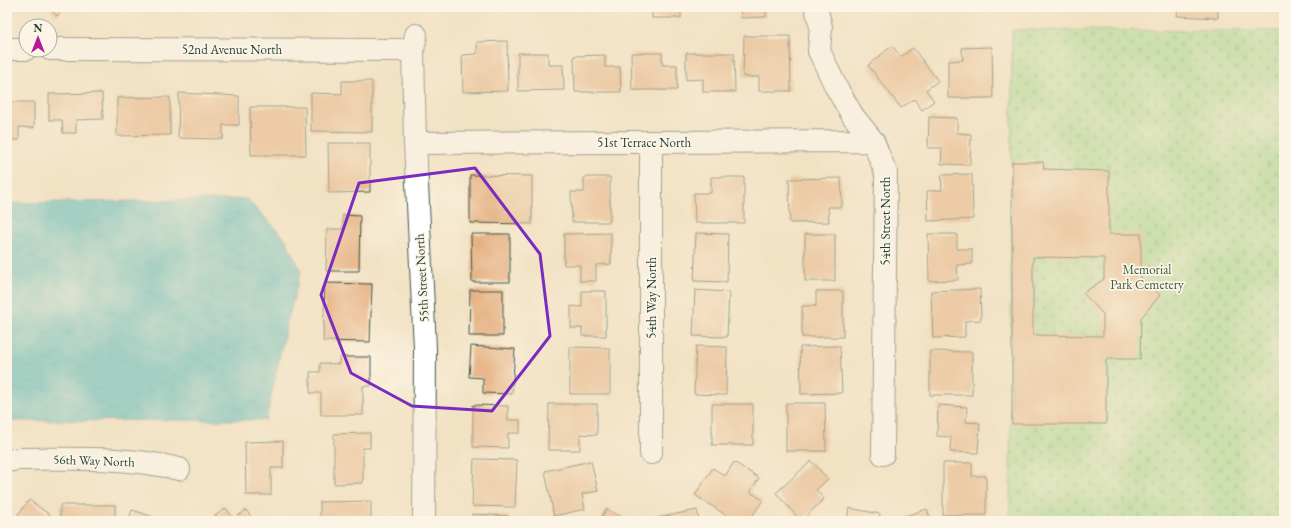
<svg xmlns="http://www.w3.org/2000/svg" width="1291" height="528" font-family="'EB Garamond',serif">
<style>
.cemetery{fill:url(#cemetery-stones);stroke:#5e8c62}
.water{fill:url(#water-ripples);stroke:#347b7b}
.building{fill:#e5b081;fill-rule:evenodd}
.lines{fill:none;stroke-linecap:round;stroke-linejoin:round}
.minor-casing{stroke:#3f564a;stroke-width:24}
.minor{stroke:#fff;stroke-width:22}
.marked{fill:none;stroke:#7b2cbf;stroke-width:3;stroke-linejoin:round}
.labels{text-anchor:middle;stroke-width:3.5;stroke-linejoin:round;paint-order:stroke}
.street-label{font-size:13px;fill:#1f3d34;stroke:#fcf5e5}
.park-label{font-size:13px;fill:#385d47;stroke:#fcf5e5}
</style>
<defs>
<pattern id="cemetery-stones" width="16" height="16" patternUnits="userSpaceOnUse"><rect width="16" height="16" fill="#9ddb91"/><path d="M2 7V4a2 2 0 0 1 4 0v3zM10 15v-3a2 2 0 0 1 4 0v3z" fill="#87bd7e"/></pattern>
<pattern id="water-ripples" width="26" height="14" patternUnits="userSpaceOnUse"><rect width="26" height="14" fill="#4ab9c2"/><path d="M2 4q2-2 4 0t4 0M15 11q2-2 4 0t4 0" fill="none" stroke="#3d989e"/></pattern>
</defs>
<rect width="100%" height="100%" fill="#fcf5e5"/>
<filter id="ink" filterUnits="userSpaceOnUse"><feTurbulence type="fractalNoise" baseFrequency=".025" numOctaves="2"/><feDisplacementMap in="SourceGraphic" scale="8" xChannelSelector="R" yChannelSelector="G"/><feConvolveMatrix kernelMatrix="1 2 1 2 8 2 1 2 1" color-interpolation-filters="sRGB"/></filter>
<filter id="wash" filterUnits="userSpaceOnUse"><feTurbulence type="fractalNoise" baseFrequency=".012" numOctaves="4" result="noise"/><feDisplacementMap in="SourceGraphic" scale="16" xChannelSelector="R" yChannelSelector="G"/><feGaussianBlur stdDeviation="0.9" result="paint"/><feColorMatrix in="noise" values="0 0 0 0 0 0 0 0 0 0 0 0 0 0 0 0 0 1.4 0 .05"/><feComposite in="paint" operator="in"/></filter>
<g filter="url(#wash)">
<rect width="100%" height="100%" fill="#f2e2c4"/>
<path class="cemetery" d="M1012,30L1284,31V521H1010Z"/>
<path class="water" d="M247,199L285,238L301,271L287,323L266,420L7,421V203Z"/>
<g id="blocks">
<path class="building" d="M48,7H65L57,16Z
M652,7H681V18H652Z
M740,7H766V17L741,18Z
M1178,7H1218V18L1177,16Z
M744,36H790L791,91H759V77H743Z
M507,41L508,91L463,92L462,55L477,54V42Z
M892,46L901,57L913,48L938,81L926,90L934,101L922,110L914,99L901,108L868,65Z
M992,47L993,98H948V61L963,60L962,48Z
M518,53H548V65H563L564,90L518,91Z
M631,53H662V65H677V90H632Z
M686,53H734L735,92H703V79L686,80Z
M605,55V67H620L621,92H575L574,56Z
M342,81H372V132L311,131V93L342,94Z
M102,93L103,119L76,120V133H63L62,120H49V94Z
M179,93L239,96V125H223V139L178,138Z
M170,97V135L117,136V98Z
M7,102H34V128L19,127V140H7Z
M250,107H305L306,155H251Z
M929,117L957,118V133L971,134L970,165L941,164L942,148H928Z
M328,143H370V192L329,193Z
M1012,162H1043L1044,169L1109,171V234H1141V279L1160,295L1141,318L1140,359H1106V424H1012ZM1033,257L1104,258V279L1083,293L1103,314V336L1033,335Z
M972,174L973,219L928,221L927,191L942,190L941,175Z
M470,175L532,176V224L470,223Z
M584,177H610V222H572L571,192H584Z
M711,177H744V223H695L694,193H711Z
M841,178L842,207H828L829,222L790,223L789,179Z
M343,215L360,216L359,271H326L327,229H343Z
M611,233V264L596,265V281H580V265H564V234Z
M696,233L728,234L727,282L694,281Z
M471,234H510V282H472Z
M805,234H835V281H805Z
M928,234H957V249H972V264L957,265L958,280L929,281Z
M325,283L372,284L370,342L323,341Z
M980,289L981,320L965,321V337L933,338L931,291Z
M470,290H503V336H469Z
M695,290L729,292L727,337L693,336Z
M582,291H606V336H582V328H571V306L582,307Z
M816,291H843V337H802V306H816Z
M471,346L515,349L512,394L483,393V378L469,377Z
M696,346L727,347L726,395L694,394Z
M840,346L842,393L801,394L800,347Z
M570,347L610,348V394H570Z
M930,351L972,352V395H930Z
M340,357H371V386H363V415H321V393H310V372H320V363L339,364Z
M786,403H825L826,451H786Z
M549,404H597V435L580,434V450H548Z
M712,404H753V445H712Z
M473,405L508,406V420H520V433H508V448L473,447Z
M938,405L967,407L966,422L980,423L978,453L950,452L951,437L937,436Z
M370,433V448H363V483L334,484V434Z
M283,441V468H271V495H246L245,442Z
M474,459L517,460L515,507L472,506Z
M591,461L598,491L582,494L585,509L554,516L545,471Z
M811,461L828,479L816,490L824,499L801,521L776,493Z
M734,462L759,478L750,492L763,500L749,521H735L695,495L713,468L725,476Z
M943,463H972V476H986V515H943Z
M29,500L53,517L51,521H13Z
M371,501V521H320V502Z
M60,505H115V521H60Z
M226,508L234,519L246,510L254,521H208Z
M849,508L880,514L879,521H847Z
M606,509L630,521H600Z
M927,509L931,521H891Z
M132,510L166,521H128Z
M697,510L699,521H656V518Z
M472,514L509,516V521H472Z"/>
</g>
</g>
<g filter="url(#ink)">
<use href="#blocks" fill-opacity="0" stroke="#3f564a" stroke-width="1"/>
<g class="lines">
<g class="minor-casing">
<path id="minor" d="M816,7L821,27L819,51L836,87L853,116L873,141L886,173L883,454
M416,35L413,50L415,143L425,348L424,521
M7,49H26
M50,49L413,50
M651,142V453
M415,143L873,141
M7,461L19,459C73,459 127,456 179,469"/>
</g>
<use href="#minor" class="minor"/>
</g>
</g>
<path d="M0 0H1291V528H0ZM475,168L540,254L550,336L492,411L412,406L351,373L321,295L359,183Z" fill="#f2e2c4" fill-opacity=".55" fill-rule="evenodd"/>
<path class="marked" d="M475,168L540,254L550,336L492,411L412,406L351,373L321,295L359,183Z"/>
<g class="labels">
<g class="street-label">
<text x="232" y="54">52nd Avenue North</text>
<text x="644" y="147">51st Terrace North</text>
<text transform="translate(885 221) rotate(-90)" y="5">54th Street North</text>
<text transform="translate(421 278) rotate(-93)" y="5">55th Street North</text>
<text transform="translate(651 298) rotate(-90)" y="5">54th Way North</text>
<text transform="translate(94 460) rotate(2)" y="5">56th Way North</text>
</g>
<g class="park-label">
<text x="1147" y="274">Memorial<tspan x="1147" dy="15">Park Cemetery</tspan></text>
</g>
</g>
<rect width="1291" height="528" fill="none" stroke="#fcf5e5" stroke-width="24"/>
<g transform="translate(38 38)"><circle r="19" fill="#fcf5e5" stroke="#a4ab9e"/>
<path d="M0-3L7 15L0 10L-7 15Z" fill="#b5179e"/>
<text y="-6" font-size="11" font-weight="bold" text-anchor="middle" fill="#1f3d34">N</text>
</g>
</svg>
